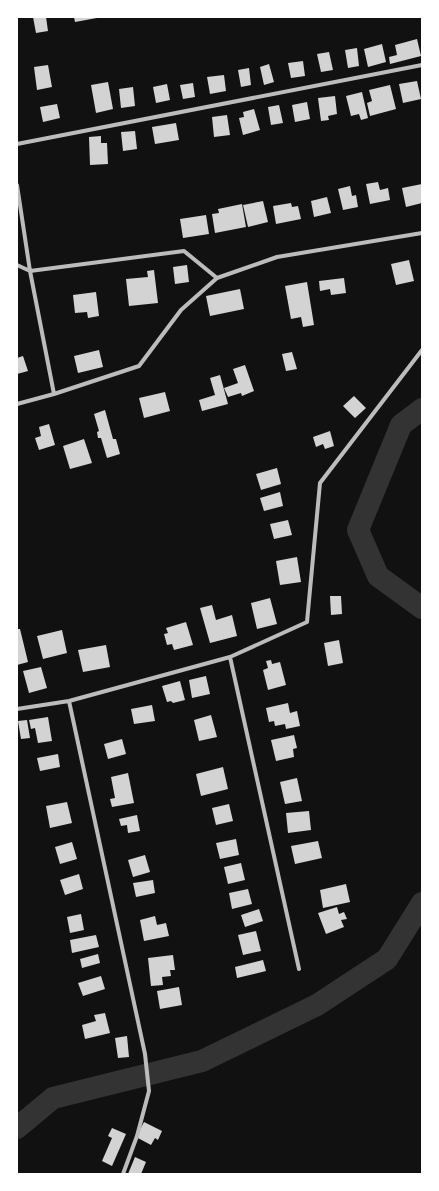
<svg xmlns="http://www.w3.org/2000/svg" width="439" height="1191" font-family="'Source Serif 4',serif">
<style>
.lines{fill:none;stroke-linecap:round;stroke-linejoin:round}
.river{stroke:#333;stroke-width:22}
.building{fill:#d3d3d3}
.minor{stroke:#bcbcbc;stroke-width:4}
</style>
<rect width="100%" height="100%" fill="#111"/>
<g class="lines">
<path class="river" d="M422,409L401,425L358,530L378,576L422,608
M17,1128L53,1098L202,1061L317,1005L387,959L422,903"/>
</g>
<path class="building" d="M33,17H46L48,31L36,33Z
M74,17H97V18L75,22Z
M417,39L421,56L390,64L389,57L397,55L395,45Z
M382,44L386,62L368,67L364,49Z
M357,48L359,66L348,68L345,50Z
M329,52L333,70L321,72L317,54Z
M303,61L305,76L291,78L288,63Z
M269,64L274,82L264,85L260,67Z
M48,65L52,87L37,90L34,67Z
M249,68L251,85L241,87L238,70Z
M224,75L226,91L210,94L207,77Z
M417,81L421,99L403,103L399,84Z
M108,82L113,109L96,113L91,85Z
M193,83L195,97L183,99L180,85Z
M167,84L170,100L156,103L153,87Z
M390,85L396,109L370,116L367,103L372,101L369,90Z
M133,87L135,106L121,108L119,89Z
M362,92L368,118L361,120L359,114L351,116L346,96Z
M335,96L337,114L328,116L329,120L321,121L318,98Z
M307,102L310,119L295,122L292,105Z
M57,104L60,118L43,122L40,107Z
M279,105L283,123L271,125L268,107Z
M254,109L260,130L243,135L239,118L244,117L243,112Z
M227,115L230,135L214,137L212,117Z
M176,123L179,140L155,144L152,127Z
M135,131L137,149L123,151L121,132Z
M101,136V143H107L108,164L90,165L89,137Z
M378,182L380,190L388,188L390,200L370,204L366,184Z
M422,184V203L406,207L402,188Z
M350,186L352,196L356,195L358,207L343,210L338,189Z
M327,197L331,213L314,217L311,201Z
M263,201L268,222L248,227L243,205Z
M291,203L292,207L298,206L301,219L276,224L273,206Z
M242,204L246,227L215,233L212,214L219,213L218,209Z
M206,215L209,234L183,238L180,219Z
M409,260L414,281L396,285L391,264Z
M187,265L189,282L175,284L173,267Z
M154,270L158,303L129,306L126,279L148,277L147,271Z
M344,278L346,293L331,295L330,289L320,291L319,281Z
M307,282L314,325L303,327L301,317L291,319L285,286Z
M240,289L244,309L210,316L206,296Z
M96,292L99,316L88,318L87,312L75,313L73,295Z
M99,350L103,367L78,373L74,356Z
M292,352L297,369L286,371L282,354Z
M23,356L28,371L17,374V358Z
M245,365L254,391L242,396L241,393L228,397L224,388L238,383L233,369Z
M220,375L228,404L202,411L199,400L215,395L210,378Z
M165,392L170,411L144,418L139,398Z
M354,396L366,408L355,418L343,406Z
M105,410L113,439H116L120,454L107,458L101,438H98L97,432L99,431L94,414Z
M49,424L55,445L39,450L35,438L41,436L39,427Z
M330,431L334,446L325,449L323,444L316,447L313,437Z
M84,439L92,463L70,469L63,446Z
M277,468L281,484L261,490L256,474Z
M280,492L283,506L264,511L260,498Z
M288,520L292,535L274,539L270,524Z
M297,557L301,582L280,585L276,561Z
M330,596H341L342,614L331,615Z
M270,598L277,624L257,629L251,603Z
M212,605L216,620L232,615L237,636L210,643L200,608Z
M186,622L193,645L174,650L172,644L167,645L164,634L168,633L166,628Z
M17,629H20L28,662L17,665Z
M62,630L67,653L43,659L37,636Z
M339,640L343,663L328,666L324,643Z
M106,645L110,667L83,672L78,650Z
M271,660L272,664L280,662L286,685L268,690L263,670L268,668L266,661Z
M41,667L47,688L29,693L23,671Z
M206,676L210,694L192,698L189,680Z
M180,681L185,700L173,703L171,701L167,702L162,686Z
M288,703L290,713L297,711L300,726L286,729L285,724L275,726L274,721L269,722L266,708Z
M152,705L155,721L134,724L131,709Z
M211,715L217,737L199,741L194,720Z
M48,717L52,741L38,743L35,728L31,729L29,720Z
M27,720L30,738L21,739L18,721Z
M294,735L297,748L293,749L294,757L276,761L271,740Z
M122,739L126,754L108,759L104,744Z
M58,754L60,767L40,771L37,758Z
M223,767L228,789L201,796L196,774Z
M128,773L134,803L112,807L110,799L115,798L111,777Z
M297,778L302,801L285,804L280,782Z
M67,802L72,823L50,828L46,806Z
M229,804L233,821L216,825L212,808Z
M309,811L311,830L288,833L286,813Z
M137,815L140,831L128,833L127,825L121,826L119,819Z
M236,839L239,855L220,859L216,843Z
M318,841L322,858L295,864L291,846Z
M72,842L77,859L60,864L55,847Z
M145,855L150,872L133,877L128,860Z
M241,863L245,880L228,884L224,867Z
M79,874L83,889L65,895L60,880Z
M153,880L155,893L136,897L133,883Z
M346,884L350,902L323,908L320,890Z
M248,889L252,904L232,909L229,893Z
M337,907L339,914L344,912L347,919L341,920L344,927L326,934L318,913Z
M259,909L263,921L245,927L241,915Z
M81,914L84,930L70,933L67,917Z
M155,916L157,925L166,923L169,936L144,941L140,920Z
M256,931L261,951L243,955L238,935Z
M96,935L99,947L72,953L70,940Z
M98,954L100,963L82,968L80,959Z
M173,955L175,970H170L171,976L162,977L163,985L151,986L148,958Z
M263,960L266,971L237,978L235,967Z
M101,976L105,989L83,996L78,983Z
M179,987L182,1005L160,1009L157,991Z
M105,1013L110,1033L85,1039L82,1025L96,1021L94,1015Z
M127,1036L129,1057L118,1058L115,1038Z
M144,1122L162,1131L158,1140L155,1138L151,1145L136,1137Z
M112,1128L126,1134L112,1166L102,1161L112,1138L108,1136Z
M135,1157L146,1162L141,1174H128Z"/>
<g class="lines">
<path class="minor" d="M17,144L422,65
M17,185L30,271L54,394
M17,265L30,271L184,251L217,278L277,257L422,233
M17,404L54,394L139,366L181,310L217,278
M230,657L299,969
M69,701L145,1054L149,1091L137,1136L123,1174
M17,709L69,701L230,657L307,622L320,483L422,350"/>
</g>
<rect width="439" height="1191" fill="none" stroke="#ffffff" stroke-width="36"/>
</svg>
